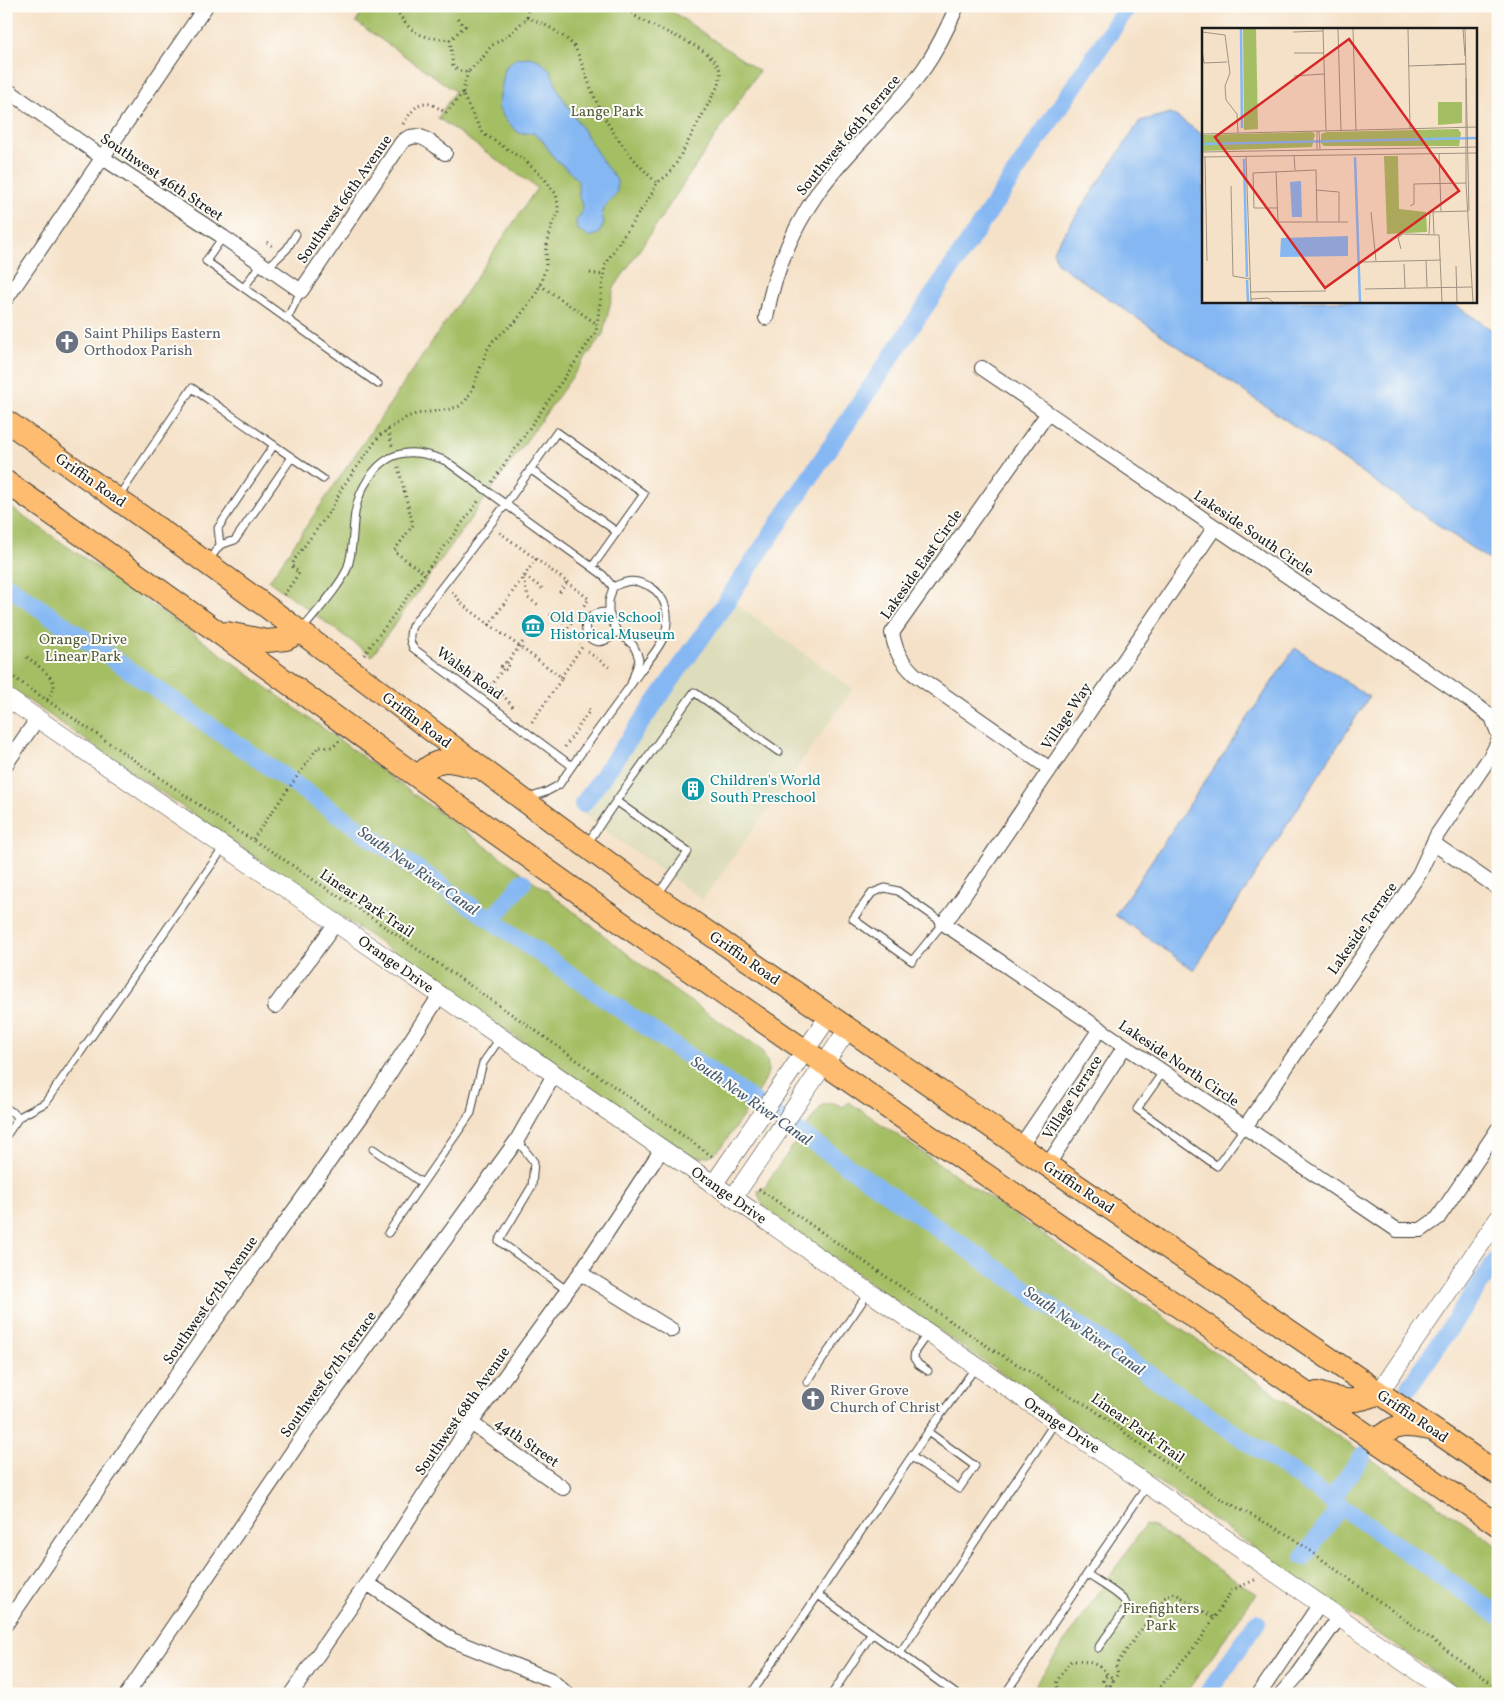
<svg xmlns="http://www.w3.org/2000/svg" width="1504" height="1700" font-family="Vollkorn,serif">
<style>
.built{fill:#deddbb}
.green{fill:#a4be64;stroke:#606d40}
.water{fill:#85b8f3;stroke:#506a88}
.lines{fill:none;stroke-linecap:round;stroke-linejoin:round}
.canal{stroke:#85b8f3;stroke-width:18}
.service-casing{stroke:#3d3a36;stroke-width:9}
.minor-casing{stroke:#3d3a36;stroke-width:16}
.tertiary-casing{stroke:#3d3a36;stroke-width:19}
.primary-casing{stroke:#3d3a36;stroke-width:24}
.path{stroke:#3d3a36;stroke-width:3;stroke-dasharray:1 4;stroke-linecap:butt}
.service{stroke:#fff;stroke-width:7}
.minor{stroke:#fff;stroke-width:14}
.tertiary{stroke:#fff;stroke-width:18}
.primary{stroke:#fdbc6f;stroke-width:22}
.labels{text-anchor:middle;stroke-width:4;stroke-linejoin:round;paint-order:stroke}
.park-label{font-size:15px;fill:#525d39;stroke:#fdfcf7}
.street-label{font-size:15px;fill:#1c1c1c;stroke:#fdfcf7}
.worship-label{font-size:15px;fill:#5b616d;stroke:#fdfcf7;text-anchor:start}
.culture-label{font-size:15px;fill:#0d838f;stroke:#fdfcf7;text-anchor:start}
.water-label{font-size:16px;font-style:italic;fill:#465a72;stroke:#fdfcf7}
.inset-river{fill:none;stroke:#85b8f3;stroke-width:2.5}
.inset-road{fill:none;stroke:#9e9283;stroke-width:1}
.view{fill:#d62828;fill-opacity:0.15;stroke:#d62828;stroke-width:2.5}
.inset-edge{fill:none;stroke:#1c1c1c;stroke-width:2.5}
</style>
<rect width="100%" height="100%" fill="#fdfcf7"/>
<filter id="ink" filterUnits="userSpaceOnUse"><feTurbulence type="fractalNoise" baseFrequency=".02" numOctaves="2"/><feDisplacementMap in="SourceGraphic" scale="10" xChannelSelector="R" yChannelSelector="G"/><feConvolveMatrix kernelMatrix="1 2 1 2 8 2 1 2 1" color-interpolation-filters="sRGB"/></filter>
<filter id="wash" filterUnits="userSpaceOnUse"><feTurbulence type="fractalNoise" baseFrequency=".0096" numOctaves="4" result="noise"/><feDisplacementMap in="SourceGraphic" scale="20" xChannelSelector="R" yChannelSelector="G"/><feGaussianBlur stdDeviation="1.12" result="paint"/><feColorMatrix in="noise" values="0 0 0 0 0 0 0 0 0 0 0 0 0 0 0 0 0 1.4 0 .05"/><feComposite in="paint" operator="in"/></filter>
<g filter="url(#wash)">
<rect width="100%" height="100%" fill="#f5e1c7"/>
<path class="built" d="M732,601L853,689L703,900L583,815L687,669Z"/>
<path class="green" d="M366,6H664L759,71L614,288L603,334L372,656L269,581L537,188L438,118L455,91L356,22Z
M6,504L185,628L550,893L672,989L760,1049C765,1056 769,1062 768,1071C765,1089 731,1132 720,1149C717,1151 713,1155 709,1156C694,1161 678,1148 667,1141L6,685Z
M849,1102L1498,1546V1694H1466L772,1215C764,1208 759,1201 758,1191L766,1187L768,1181L822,1105L834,1103L843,1107Z
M1145,1525L1154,1527L1256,1594L1185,1694H1029Z"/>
<path class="water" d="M530,57L539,60L550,70L559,92L605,165L617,180V193L607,204L602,213L604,223L599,234L589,237L577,229L576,221L581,214L583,204L579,197L578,181L569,171L555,159L542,140L533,133H519L507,122L498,107L505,68L516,58Z
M1171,113L1203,135V301H1449L1498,334V566L1057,263L1053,250L1140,121Z
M1295,648L1369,697L1194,970L1115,915Z"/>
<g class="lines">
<path class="canal" d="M6,585L1498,1615
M583,804L711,624L1128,6
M492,920L523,882
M1410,1386L1498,1258
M1331,1500L1363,1455
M1304,1557L1340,1506
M1207,1694L1257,1622"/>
</g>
</g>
<g filter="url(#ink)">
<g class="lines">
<g class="service-casing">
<path id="service" d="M223,237L206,261L378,384
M267,268L287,249L296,234
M244,288L261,263
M287,319L301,291
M530,469L617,532
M119,496L192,388L323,479
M220,545L218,528L274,445
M209,560L220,545L235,540L292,457
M609,612C567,610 589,664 617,631
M302,630C315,613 339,588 347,569C354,551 352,532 355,513C357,500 362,488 369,478C389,448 415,448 446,461L603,575L613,587
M572,766L413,648C409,640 409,635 412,626L506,504L557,432L644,494L592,567
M529,798L546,792L559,785C584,747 613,711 639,673C646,663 660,648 664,636C671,618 667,596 649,586C634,579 627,580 613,587L609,601V612L612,621L617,631L633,645L637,653L639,660L631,684
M6,820V826
M587,844L616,801
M885,888L898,891L943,923L912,961L853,919L872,893Z
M658,894L688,852L616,801L694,692L779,752
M1163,1072L1137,1109L1217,1166L1245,1127
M6,1108L19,1117
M6,1136L19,1117L45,1103L224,847
M517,1140L534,1162L532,1186L499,1241L568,1291
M373,1149L422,1183
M388,1233L471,1113L475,1093L483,1063L501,1037
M928,1371L918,1364L914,1358L915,1351L928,1333
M807,1382L869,1292
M912,1457L959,1489L975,1466L928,1432
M1087,1574C1095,1580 1121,1594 1125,1602C1127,1605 1126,1606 1125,1610L1098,1648
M818,1595L900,1653
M751,1694L928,1432L976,1367
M832,1694L872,1633
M956,1694L900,1653L1056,1421
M1005,1694L1147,1486"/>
</g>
<g class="minor-casing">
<path id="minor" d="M6,89L103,158L223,237L301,291L402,142C418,128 431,143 445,153
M6,299L206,6
M766,318C774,271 793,228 820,189C852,146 894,111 925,67C938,48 948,27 957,6
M982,368L1472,702L1492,717L1498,733
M1048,413L892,633C896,652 900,660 914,674L1050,769
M1215,527L952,913L943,923L1397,1230H1421L1438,1218L1498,1129
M6,764L38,718
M1433,843L1498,888
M275,1006L336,923
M1245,1127L1419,874L1437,835L1492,754L1498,742
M1020,1147L1100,1029
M1047,1166L1125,1046
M580,1273L672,1330
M471,1423L563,1488
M367,1583L452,1640L551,1680L567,1694
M6,1624L201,1340L366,1110L440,995
M127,1694L314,1420L517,1140L555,1073
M291,1694L367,1583L471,1423L580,1273L662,1149
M1259,1694L1320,1604
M1281,1694L1297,1676L1339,1617"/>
</g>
<g class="tertiary-casing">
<path id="tertiary" d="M6,697L336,923L1450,1694
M713,1185L829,1016
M733,1198L848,1029
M1379,1393L1498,1219"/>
</g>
<g class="primary-casing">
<path id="primary" d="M6,421C105,490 203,559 299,631C418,719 535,811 656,897L1498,1474
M6,482C222,631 431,790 646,940C928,1138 1214,1329 1498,1525
M227,633L267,641L286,639L300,632
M418,777C437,755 450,760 475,767
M1317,1393C1342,1401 1355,1404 1379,1393
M1376,1441C1394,1422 1407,1425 1431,1429"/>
</g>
<path class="path" d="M393,6C398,12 402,20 408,26C419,38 435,38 450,40L465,26L455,17
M527,18C543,22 563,34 575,47C584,67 590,89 600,109C612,134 636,164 657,183
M450,40L453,67L463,72H468L484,56L491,46L507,36L527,18L528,6
M403,124C418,102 422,96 446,113L463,93
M267,242L274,247
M590,273L603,275
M540,285L597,324
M388,430L392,446
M398,467L413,525L394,551L425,574
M492,482L596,332L605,266L612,253L651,195L657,183L669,174L677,162L719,84C720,78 722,72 718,66C706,45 662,32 642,20C635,17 629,11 623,6
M536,559L567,582L559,593
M525,576L543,589
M523,579L528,598L540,606
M567,582L589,599L582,608
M452,592L464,606L564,679
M284,595L299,573L292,566L294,560L331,510L342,488L380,435L407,417L416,414L450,409L459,406L466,400L472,390L487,350L493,341L516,321L536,294L542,280L546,265V249L552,225L558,214V204L556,194L543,177L524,160L484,134L478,125L464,97L463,91L468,72
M550,614L561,622L573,620L576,617
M489,625L536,559L499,532
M562,636L573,621
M445,652L491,686
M588,652L609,667
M364,655L480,499
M27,657C34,663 54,676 54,686C54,691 50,696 47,700
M501.5 666a3.5 3.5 0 1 1 7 0a3.5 3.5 0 1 1-7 0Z
M507,663L525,639
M503,669L491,686L502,694L513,707
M6,672L237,831C277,852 313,882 353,905L536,1031L713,1157
M561,677L582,647L580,644
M532,722L562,678
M565,747L590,710L588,709
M253,839L318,747H333L339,741
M759,1189L988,1347L1093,1409L1151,1452L1216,1496L1290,1536L1498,1688
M1103 1681a5 5 0 1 1 10 0a5 5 0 1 1-10 0Z
M1113,1680L1118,1674L1116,1666L1118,1662L1164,1598L1172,1593L1176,1594L1214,1618L1232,1590L1257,1579
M1110,1685L1113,1694
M1065,1694C1052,1686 1056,1682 1063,1672C1066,1668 1067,1665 1071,1661C1086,1661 1100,1662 1108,1676
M1154,1694L1201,1639L1214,1618"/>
<use href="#service" class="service"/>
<use href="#minor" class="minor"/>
<use href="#tertiary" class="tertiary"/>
<use href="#primary" class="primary"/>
</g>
</g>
<defs>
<g id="church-disc" transform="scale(1.25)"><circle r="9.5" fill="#6b7280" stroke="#fdfcf7"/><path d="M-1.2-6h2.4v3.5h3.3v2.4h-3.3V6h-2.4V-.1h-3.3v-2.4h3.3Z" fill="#fff"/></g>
<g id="museum-disc" transform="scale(1.25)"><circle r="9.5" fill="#0f9aa8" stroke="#fdfcf7"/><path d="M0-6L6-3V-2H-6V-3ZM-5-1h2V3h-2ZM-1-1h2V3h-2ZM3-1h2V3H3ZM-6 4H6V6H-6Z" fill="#fff"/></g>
<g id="building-disc" transform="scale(1.25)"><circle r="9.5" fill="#0f9aa8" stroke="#fdfcf7"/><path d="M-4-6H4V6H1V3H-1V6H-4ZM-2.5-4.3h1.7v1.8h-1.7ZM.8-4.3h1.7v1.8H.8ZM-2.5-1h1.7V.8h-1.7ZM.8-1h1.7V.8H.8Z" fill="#fff"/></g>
</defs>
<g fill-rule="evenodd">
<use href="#church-disc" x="67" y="342"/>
<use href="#museum-disc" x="533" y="626"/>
<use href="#building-disc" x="693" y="789"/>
<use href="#church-disc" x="813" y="1399"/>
</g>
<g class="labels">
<g class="park-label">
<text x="607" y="116">Lange Park</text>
<text x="83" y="644">Orange Drive<tspan x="83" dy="17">Linear Park</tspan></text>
<text x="1161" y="1613">Firefighters<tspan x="1161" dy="17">Park</tspan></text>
</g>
<g class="street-label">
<text transform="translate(848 135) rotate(-50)" y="5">Southwest 66th Terrace</text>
<text transform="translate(162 177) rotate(34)" y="5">Southwest 46th Street</text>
<text transform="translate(344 199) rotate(-55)" y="5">Southwest 66th Avenue</text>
<text transform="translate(91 480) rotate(35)" y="5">Griffin Road</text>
<text transform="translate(1254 533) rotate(34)" y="5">Lakeside South Circle</text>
<text transform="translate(921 564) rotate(-55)" y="5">Lakeside East Circle</text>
<text transform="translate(470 673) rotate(36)" y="5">Walsh Road</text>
<text transform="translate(1066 716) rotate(-56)" y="5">Village Way</text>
<text transform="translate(417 720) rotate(37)" y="5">Griffin Road</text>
<text transform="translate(367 903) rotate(34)" y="5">Linear Park Trail</text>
<text transform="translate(1362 928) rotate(-55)" y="5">Lakeside Terrace</text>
<text transform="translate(745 958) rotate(35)" y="5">Griffin Road</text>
<text transform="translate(396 964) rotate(35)" y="5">Orange Drive</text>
<text transform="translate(1179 1063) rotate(34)" y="5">Lakeside North Circle</text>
<text transform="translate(1072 1097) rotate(-57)" y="5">Village Terrace</text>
<text transform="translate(1079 1187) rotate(34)" y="5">Griffin Road</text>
<text transform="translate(729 1195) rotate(35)" y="5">Orange Drive</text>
<text transform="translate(210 1300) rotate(-55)" y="5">Southwest 67th Avenue</text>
<text transform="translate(328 1374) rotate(-54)" y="5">Southwest 67th Terrace</text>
<text transform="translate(462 1411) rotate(-55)" y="5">Southwest 68th Avenue</text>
<text transform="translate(1413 1416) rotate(34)" y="5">Griffin Road</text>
<text transform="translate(1062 1425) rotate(34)" y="5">Orange Drive</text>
<text transform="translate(1138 1428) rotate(35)" y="5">Linear Park Trail</text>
<text transform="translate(527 1442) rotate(35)" y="5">44th Street</text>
</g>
<g class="worship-label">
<text x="84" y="338">Saint Philips Eastern<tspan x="84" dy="17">Orthodox Parish</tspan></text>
<text x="830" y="1395">River Grove<tspan x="830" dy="17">Church of Christ</tspan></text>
</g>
<g class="culture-label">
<text x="550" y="622">Old Davie School<tspan x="550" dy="17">Historical Museum</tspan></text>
<text x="710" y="785">Children's World<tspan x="710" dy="17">South Preschool</tspan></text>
</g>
<g class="water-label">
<text transform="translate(419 870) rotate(35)" y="6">South New River Canal</text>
<text transform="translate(752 1100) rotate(35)" y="6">South New River Canal</text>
<text transform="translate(1085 1330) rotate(35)" y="6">South New River Canal</text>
</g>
</g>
<g transform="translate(1202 28)">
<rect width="275" height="275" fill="#f5e1c7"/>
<path d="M41,1H54L56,101L42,102ZM236,74H260V95L236,97ZM256,101L259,105L257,118H122L119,115V106L124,104ZM110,104L113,106L110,119L0,123V107ZM182,128H196L197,181L224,184L225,204L185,206Z" fill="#a4be64"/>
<path d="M99,153L100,189H90L88,154ZM146,208V228L78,229L79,210Z" fill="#85b8f3"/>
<path class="inset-river" d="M39,1L40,100M0,116L275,110M153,129L158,274M42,131L45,249M45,252L46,274"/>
<path class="inset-road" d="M121,1L124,103M136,1L139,103M151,1L154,103M206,1L208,101M261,1L263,28M263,1L267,183M0,4L23,7L28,45L23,58L24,72L35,86L36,105M91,4L121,3M0,22L2,35L25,34M92,25H122M233,37L263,36M206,38L263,36M92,48L122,46M264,50V155L271,274M115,103V122M117,103L118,122M0,106L275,99M0,124L275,119M237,125L239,183M92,127L93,142M44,128L49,274M0,129L275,125M3,129L5,233M74,143L76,194H146M29,158L31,248L48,251M114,162L137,164V194M208,178L212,176V156L264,155M75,180H52L51,145L114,142L115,194M231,183L232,206M169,184L174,233M227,206L228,184L266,183M199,221L196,210L201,206L237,207L240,274M224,232L225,259M161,234L239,232M202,236L203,260M254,238L255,274M163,261L270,259M48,264L124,263M49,271L66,270L71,274"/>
<path class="view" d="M147,11L257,163L123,260L13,109Z"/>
<rect width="275" height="275" class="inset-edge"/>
</g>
<rect width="1504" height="1700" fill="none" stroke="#fdfcf7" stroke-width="25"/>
</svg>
